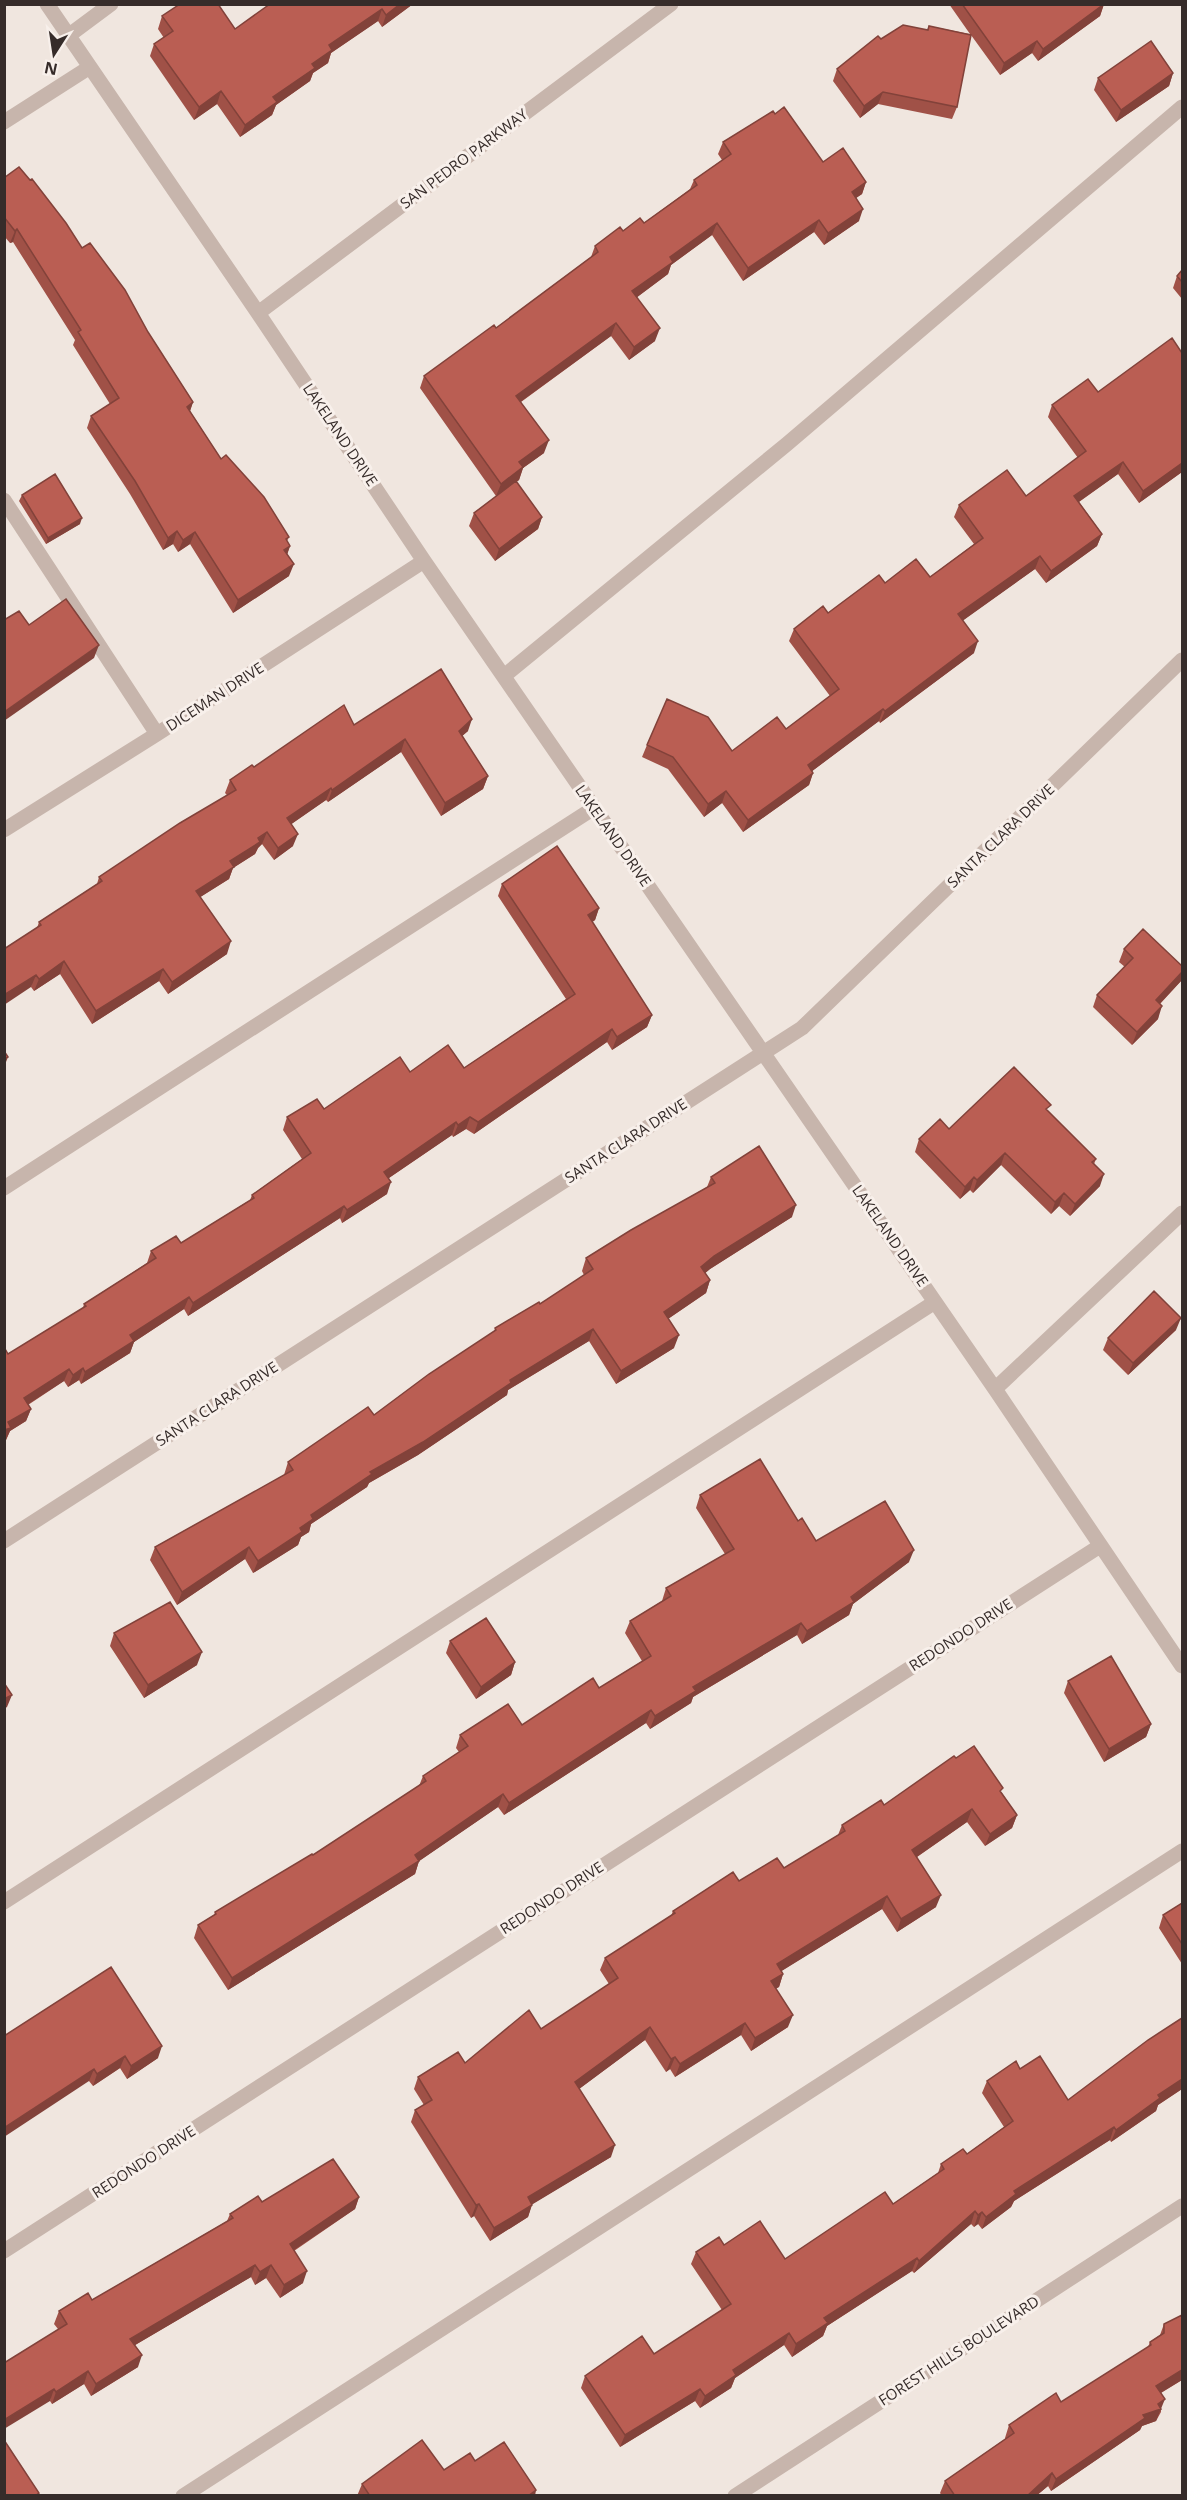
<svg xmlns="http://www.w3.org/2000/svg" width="1187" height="2500" font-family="'Open Sans',sans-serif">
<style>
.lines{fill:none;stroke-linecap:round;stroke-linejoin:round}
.minor{stroke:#c7b5ac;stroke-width:15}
.wall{fill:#a05147}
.shaded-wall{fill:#82423a}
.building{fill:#ba5e53;stroke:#82423a;stroke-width:1.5}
.labels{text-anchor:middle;stroke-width:6;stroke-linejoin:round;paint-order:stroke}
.street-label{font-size:15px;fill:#362c2a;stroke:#f8f0eb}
</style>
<rect width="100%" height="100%" fill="#f0e6df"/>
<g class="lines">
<path class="minor" d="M47,4L258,313L424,561L995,1389L1182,1666
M68,36L111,4
M4,122L90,67
M258,313L671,4
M4,500L157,734
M504,676L787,444L1182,107
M4,830L157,734L424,561
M4,1188L594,808
M995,1389L1182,1213
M4,1541L802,1028L1182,660
M4,1902L935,1302
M4,2251L1100,1546
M183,2496L1182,1851
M735,2496L1182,2206"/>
</g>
<path class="wall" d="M413,4L382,27L378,21L331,53L328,63L313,73L310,81L276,105L272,115L240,137L217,104L194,120L150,56L154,44L164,38L158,29L162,16L235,29Z
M949,4H1104L1100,16L1038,61L1032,53L1000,75L971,35L957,107L952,119L878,104L860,118L833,81L837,69L881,39L927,30L929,26L970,34Z
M1173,73L1169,86L1116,122L1094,90L1098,78Z
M775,114L823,162L866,182L862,194L856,198L859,221L824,245L814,232L743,281L712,235L671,265L668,274L637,297L655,341L629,360L611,336L521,402L544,453L523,468L519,480L516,482L542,517L538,529L495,561L469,526L474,513L496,496L420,388L424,376L496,328L591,257L595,246L623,231L644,223L690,189L694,180L722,160L718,154L723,142Z
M4,178L82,248L148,332L193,402L190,411L221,459L289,537L287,541L290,546L287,554L289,576L233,613L190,544L178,552L173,544L163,550L130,494L87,428L91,416L110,404L73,345L75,340L13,242L10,243L4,236Z
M1182,270V299L1173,288L1177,276Z
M1182,353V472L1139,503L1118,474L1079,502L1102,534L1097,546L1046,583L1035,569L963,620L974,653L880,723L879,721L812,771L813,773L809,785L743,832L722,803L704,817L668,769L642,757L647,745L732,751L786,729L830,696L789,641L794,629L828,613L885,583L930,577L974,544L954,517L959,505L1026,496L1078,458L1048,417L1052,405L1098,392Z
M22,495L80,524L46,544L19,501Z
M354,725L468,731L462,736L488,776L483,789L441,816L401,752L328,802L326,800L291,824L293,846L274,860L262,844L258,848L255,854L233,868L229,879L200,897L227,954L168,994L159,981L92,1024L60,974L34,991L31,987L37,928L39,922L97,884L99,877L227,795L225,793L230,780L254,767Z
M502,884L599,908L595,920L592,922L652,1015L647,1027L612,1050L607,1042L474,1134L466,1129L453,1137L452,1135L389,1178L387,1194L342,1223L340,1218L188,1316L184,1309L134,1342L130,1353L81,1384L79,1380L68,1387L64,1381L28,1405L31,1409L26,1421L10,1431L6,1440L8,1354L83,1308L84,1304L147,1263L151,1251L181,1243L250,1200L252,1195L302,1159L283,1130L287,1117L324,1109L410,1072L464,1068L566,999L498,896Z
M1124,949L1181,981L1160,1004L1158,1019L1132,1045L1093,1007L1097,995L1125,967L1119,962Z
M1048,1112L1096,1159L1094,1164L1100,1186L1070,1216L1059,1206L1051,1214L1001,1165L973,1193L970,1190L960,1199L915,1152L919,1139Z
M711,1177L792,1217L710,1269L705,1273L710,1280L706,1293L668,1319L674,1348L616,1384L589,1341L508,1390L507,1395L418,1455L369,1483L367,1487L311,1524L309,1532L301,1537L298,1545L253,1573L245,1559L177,1605L150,1560L155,1547L284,1475L288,1462L374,1415L494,1332L495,1328L540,1304L584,1275L582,1271L586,1258L707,1187Z
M1176,1330L1128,1375L1103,1350L1108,1338Z
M700,1495L798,1521L816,1541L909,1562L853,1604L849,1615L802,1644L797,1635L693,1697L691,1703L650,1729L646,1723L504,1815L498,1807L419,1861L415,1874L228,1990L194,1938L198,1925L214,1915L215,1912L313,1855L419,1786L423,1776L459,1752L456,1748L460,1735L522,1725L599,1688L642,1661L625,1633L630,1621L662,1601L666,1588L725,1554L696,1508Z
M114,1633L197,1665L144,1698L110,1646Z
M450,1641L515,1662L511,1675L476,1699L446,1653Z
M1068,1681L1151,1724L1146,1737L1104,1762L1064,1693Z
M956,1758L1002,1793L1017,1815L1012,1828L985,1846L967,1822L917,1857L936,1907L897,1932L882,1909L781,1971L783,1974L779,1987L776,1988L788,2027L751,2051L741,2035L675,2077L670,2069L666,2072L645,2040L579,2089L611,2157L532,2204L528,2217L490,2241L474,2216L471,2218L411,2122L415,2110L424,2105L414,2089L418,2077L465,2063L541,2029L609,1984L600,1970L605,1958L671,1916L673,1911L739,1881L784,1868L838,1835L842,1825L884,1805Z
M1182,1903V1964L1159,1928L1163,1915Z
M1182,2018V2089L1158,2105L1156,2111L1111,2142L1110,2140L1014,2201L1011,2207L982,2229L978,2224L974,2227L971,2224L914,2273L912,2271L827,2326L823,2336L792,2357L784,2345L735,2378L731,2388L700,2408L695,2401L620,2447L581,2388L585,2376L654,2354L722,2310L691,2264L696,2252L724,2245L785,2259L893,2204L938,2173L941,2164L967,2154L1004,2127L982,2093L987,2081L1020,2069L1068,2100Z
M4,2036L158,2058L127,2079L120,2068L93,2086L89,2081Z
M359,2197L355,2209L294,2251L303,2283L280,2298L266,2278L255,2285L251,2277L135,2345L138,2367L91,2396L84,2384L52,2404L50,2401L58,2329L54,2324L59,2311L92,2300L227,2221L230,2214L262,2202Z
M1164,2324L1182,2380L1161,2393V2412L1156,2421L1142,2426L1140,2430L1051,2491L1048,2486L1036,2496H942L940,2493L945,2481L1005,2439V2438L1009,2425L1061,2402L1148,2347L1150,2342L1160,2335Z
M475,2461L535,2496H357L362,2484L444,2470Z"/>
<path class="shaded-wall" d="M400,4H413L382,27L386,15Z
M1104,4L1100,16L1038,61L1043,49Z
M382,9L378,21L331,53L328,63L313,73L310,81L276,105L272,115L240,137L245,125L273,97L312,64L329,45Z
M1037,41L1032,53L1000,75L1004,63Z
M1173,73L1169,86L1116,122L1121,110Z
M221,91L217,104L194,120L199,107Z
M883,92L878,104L860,118L864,106Z
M866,182L862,194L847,204L852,192Z
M863,209L859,221L824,245L828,233Z
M819,220L814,232L743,281L748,268Z
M717,223L712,235L671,265L668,274L628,304L632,291L670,257Z
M17,229L13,242L10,243L15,231Z
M616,323L611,336L512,408L516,396Z
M660,328L655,341L629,360L634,347Z
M193,402L189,414L187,407Z
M549,440L544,453L523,468L519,480L496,496L501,484L519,462Z
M1123,462L1118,474L1070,508L1074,496Z
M1182,463V472L1139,503L1143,491Z
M542,517L538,529L495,561L499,549Z
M82,518L80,524L46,544L48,538Z
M177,531L173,544L163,550L168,538Z
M195,532L190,544L178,552L183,540Z
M1102,534L1097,546L1046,583L1051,571Z
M290,546L286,558L284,550Z
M1040,556L1035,569L954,627L958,614Z
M294,564L289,576L233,613L238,600Z
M978,641L974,653L880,723L885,711Z
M99,645L94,658L4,721V712Z
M883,709L879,721L803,778L808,765Z
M472,719L468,731L454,743L459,731Z
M405,739L401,752L328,802L332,790Z
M813,773L809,785L743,832L748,820Z
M488,776L483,789L441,816L445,803Z
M331,788L326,800L283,830L287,818Z
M726,791L722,803L704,817L708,804Z
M267,832L262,844L258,848L255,854L233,868L229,879L191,903L196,891L230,861Z
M298,834L293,846L274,860L278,848Z
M599,908L595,920L584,928L588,915Z
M231,941L227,954L168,994L172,982Z
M64,961L60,974L34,991L39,979Z
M163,969L159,981L92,1024L96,1011Z
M1182,972V977L1181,981L1152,1012L1156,1000Z
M36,975L31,987L4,1005V995Z
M1162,1006L1158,1019L1132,1045L1137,1032Z
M652,1015L647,1027L612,1050L617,1037Z
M612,1029L607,1042L474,1134L478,1122Z
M8,1057L4,1067V1059Z
M470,1117L466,1129L453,1137L458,1125Z
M456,1122L452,1135L380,1184L384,1172Z
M1005,1153L1001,1165L973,1193L977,1180Z
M1104,1174L1100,1186L1070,1216L1075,1204Z
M974,1177L970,1190L960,1199L965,1187Z
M391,1182L387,1194L342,1223L347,1210Z
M1064,1193L1059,1206L1051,1214L1055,1202Z
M796,1205L792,1217L710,1269L697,1280L701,1267L714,1256Z
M344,1206L340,1218L188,1316L193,1303Z
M710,1280L706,1293L659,1325L664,1312Z
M189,1297L184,1309L134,1342L130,1353L81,1384L85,1372L130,1335Z
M1181,1318L1176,1330L1128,1375L1133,1363Z
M593,1329L589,1341L508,1390L507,1395L418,1455L369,1483L367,1487L311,1524L309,1532L301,1537L298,1545L253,1573L258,1561L300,1528L311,1515L370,1472L510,1380Z
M679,1335L674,1348L616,1384L621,1371Z
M83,1368L79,1380L68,1387L73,1375Z
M69,1369L64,1381L19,1410L24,1398Z
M31,1409L26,1421L10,1431L6,1440L4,1441V1430L8,1422Z
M249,1547L245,1559L177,1605L182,1592Z
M914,1550L909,1562L853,1604L849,1615L802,1644L807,1631Z
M801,1623L797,1635L693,1697L691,1703L650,1729L655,1716L693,1687Z
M202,1652L197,1665L144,1698L148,1685Z
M515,1662L511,1675L476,1699L481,1687Z
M12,1695L7,1707L4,1709V1699Z
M651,1710L646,1723L504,1815L509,1803Z
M1151,1724L1146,1737L1104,1762L1109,1749Z
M503,1794L498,1807L412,1866L419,1861L415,1874L228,1990L232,1978L415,1855Z
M972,1809L967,1822L908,1863L912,1850Z
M1017,1815L1012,1828L985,1846L990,1834Z
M941,1895L936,1907L897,1932L901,1919Z
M887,1896L882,1909L772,1977L777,1964Z
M783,1974L779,1987L767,1994L771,1981Z
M793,2015L788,2027L751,2051L755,2038Z
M745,2023L741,2035L675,2077L680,2064Z
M650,2027L645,2040L571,2095L575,2082Z
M162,2046L158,2058L127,2079L131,2066Z
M125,2056L120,2068L93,2086L97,2074Z
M675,2057L670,2069L666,2072L671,2059Z
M94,2069L89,2081L4,2137V2128Z
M1182,2079V2089L1158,2105L1156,2111L1111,2142L1116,2130L1158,2095Z
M1114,2127L1110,2140L1014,2201L1011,2207L982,2229L986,2217L1014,2191Z
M615,2145L611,2157L523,2210L528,2197Z
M359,2197L355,2209L285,2256L290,2244Z
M479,2204L474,2216L471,2218L476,2205Z
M532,2205L528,2217L490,2241L494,2228Z
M975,2211L971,2224L914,2273L919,2261Z
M982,2212L978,2224L974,2227L978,2215Z
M917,2258L912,2271L827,2326L823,2336L792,2357L796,2344L824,2318Z
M255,2265L251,2277L125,2351L130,2339Z
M271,2265L266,2278L255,2285L260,2272Z
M307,2271L303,2283L280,2298L284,2285Z
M789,2333L784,2345L735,2378L731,2388L700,2408L705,2396L733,2370Z
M142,2355L138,2367L91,2396L96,2384Z
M1182,2370V2380L1152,2398L1156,2386Z
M88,2371L84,2384L52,2404L56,2392Z
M54,2389L50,2401L4,2429V2420Z
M700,2389L695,2401L620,2447L625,2435Z
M1165,2399L1156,2421L1142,2426L1140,2430L1051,2491L1056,2479Z
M1052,2473L1048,2486L1036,2496H1027Z
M536,2490L535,2496H528Z"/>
<path class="building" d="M180,4H218L235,29L270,4H400L386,15L382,9L329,45L332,50L312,64L315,68L273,97L277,102L245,125L221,91L199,107L154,44L173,31L162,16Z
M962,4H1104L1043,49L1037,41L1004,63Z
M903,25L928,30L929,26L971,35L957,107L883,92L864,106L837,69L878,36L881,39Z
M1151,41L1173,73L1121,110L1098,78Z
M784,107L823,162L843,148L866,182L852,192L863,209L828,233L819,220L748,268L717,223L670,257L673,262L632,291L660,328L634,347L616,323L516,396L549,440L519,462L523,467L501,484L424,376L494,325L496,328L598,252L595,246L620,227L623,231L640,218L644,223L697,185L694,180L731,154L723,142L773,111L775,114Z
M19,167L30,180L32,179L66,223L82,248L90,243L125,290L148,332L193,402L187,407L221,459L226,455L264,497L289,537L286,539L290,546L284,550L294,564L238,600L195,532L183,540L177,531L168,538L135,481L91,416L119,398L78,332L81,330L17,229L15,231L4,217V178Z
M1182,270V282L1177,276Z
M1172,338L1182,353V463L1143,491L1123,462L1074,496L1102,534L1051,571L1040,556L958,614L978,641L885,711L883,709L808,765L813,773L748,820L726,791L708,804L673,757L647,745L667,699L708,717L732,751L777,717L786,729L839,689L794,629L823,606L828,613L879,575L885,583L916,559L930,577L983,538L959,505L1007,470L1026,496L1086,451L1052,405L1088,379L1098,392Z
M55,474L82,518L48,538L22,495Z
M516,481L542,517L499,549L474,513Z
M66,599L99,645L4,712V620L19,611L29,625Z
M441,669L472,719L459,731L488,776L445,803L405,739L332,790L331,788L287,818L298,834L278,848L267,832L258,838L260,842L230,861L234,867L196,891L231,941L172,982L163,969L96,1011L64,961L39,979L36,975L4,995V949L41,925L39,922L102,881L99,877L180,823L236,790L230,780L252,765L254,767L344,705L354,725Z
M557,846L599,908L588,915L652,1015L617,1037L612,1029L478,1122L470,1117L458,1125L456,1122L384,1172L391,1182L347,1210L344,1206L193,1303L189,1297L130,1335L134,1341L85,1372L83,1368L73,1375L69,1369L24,1398L31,1409L8,1422L11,1428L4,1430V1347L8,1354L86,1306L84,1304L156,1258L151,1251L176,1236L181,1243L254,1198L252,1195L311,1153L287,1117L317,1099L324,1109L400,1057L410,1072L448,1045L464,1068L575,994L502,884Z
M1143,929L1182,966V972L1156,1000L1162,1006L1137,1032L1097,995L1133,958L1124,949Z
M4,1051L8,1057L4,1059Z
M1014,1067L1051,1105L1046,1109L1096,1159L1092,1162L1104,1174L1075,1204L1064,1193L1055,1202L1005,1153L977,1180L974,1177L965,1187L919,1139L940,1119L949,1129Z
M759,1146L796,1205L714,1256L701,1267L710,1280L664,1312L679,1335L621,1371L593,1329L510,1380L511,1383L423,1442L370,1472L372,1474L311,1515L313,1519L300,1528L302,1532L258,1561L249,1547L182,1592L155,1547L293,1470L288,1462L368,1407L374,1415L429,1374L496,1330L495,1328L539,1302L540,1304L593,1269L586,1258L631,1230L715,1183L711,1177Z
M1154,1291L1181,1318L1133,1363L1108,1338Z
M760,1459L798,1521L802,1518L816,1541L885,1501L914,1550L851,1597L854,1602L807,1631L801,1623L693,1687L696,1691L655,1716L651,1710L509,1803L503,1794L415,1855L419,1861L232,1978L198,1925L216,1914L215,1912L312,1854L313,1855L426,1781L423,1776L468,1746L460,1735L508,1704L522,1725L593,1678L599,1688L651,1656L630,1621L671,1596L666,1588L734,1549L700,1495Z
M170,1602L202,1652L148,1685L114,1633Z
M486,1618L515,1662L481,1687L450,1641Z
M1111,1656L1151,1724L1109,1749L1068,1681Z
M4,1683L12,1695L4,1699Z
M974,1746L1003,1788L1000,1791L1017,1815L990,1834L972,1809L912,1850L941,1895L901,1919L887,1896L777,1964L783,1974L771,1981L793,2015L755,2038L745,2023L680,2064L675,2057L671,2059L650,2027L575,2082L615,2145L528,2197L532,2205L494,2228L479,2204L476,2205L415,2110L432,2100L418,2077L458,2052L465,2063L529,2010L541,2029L618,1978L605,1958L675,1913L673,1911L733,1872L739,1881L777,1858L784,1868L845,1831L842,1825L881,1800L884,1805L954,1756L956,1758Z
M1182,1903V1944L1163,1915Z
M111,1967L162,2046L131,2066L125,2056L97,2074L94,2069L4,2128V2036Z
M1182,2018V2079L1158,2095L1160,2098L1116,2130L1114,2127L1014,2191L1016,2194L986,2217L982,2212L978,2215L975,2211L919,2261L917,2258L824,2318L828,2323L796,2344L789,2333L733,2370L736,2375L705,2396L700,2389L625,2435L585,2376L642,2336L654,2354L731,2304L696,2252L719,2237L724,2245L760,2221L785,2259L885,2192L893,2204L944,2169L941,2164L963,2149L967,2154L1013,2121L987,2081L1016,2061L1020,2069L1040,2056L1068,2100L1148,2040Z
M333,2159L359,2197L290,2244L307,2271L284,2285L271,2265L260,2272L255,2265L130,2339L142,2355L96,2384L88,2371L56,2392L54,2389L4,2420V2363L67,2324L59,2311L88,2293L92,2300L233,2218L230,2214L258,2196L262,2202Z
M1182,2315V2370L1156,2386L1165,2399L1158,2404L1161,2409L1143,2415L1145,2418L1056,2479L1052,2473L1027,2496H955L945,2481L1014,2433L1009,2425L1056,2393L1061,2402L1151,2345L1150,2342L1164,2333V2324Z
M4,2440L39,2493L35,2496H4Z
M422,2440L444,2470L470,2453L475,2461L504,2442L536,2490L528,2496H370L362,2484Z"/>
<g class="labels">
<g class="street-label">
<text transform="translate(464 159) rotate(-37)" y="5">SAN PEDRO PARKWAY</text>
<text transform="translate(340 435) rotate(56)" y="5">LAKELAND DRIVE</text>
<text transform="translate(215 697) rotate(-33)" y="5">DICEMAN DRIVE</text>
<text transform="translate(613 836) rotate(55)" y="5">LAKELAND DRIVE</text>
<text transform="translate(1001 836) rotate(-44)" y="5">SANTA CLARA DRIVE</text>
<text transform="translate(626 1141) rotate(-33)" y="5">SANTA CLARA DRIVE</text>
<text transform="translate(890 1236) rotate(55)" y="5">LAKELAND DRIVE</text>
<text transform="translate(217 1404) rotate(-33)" y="5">SANTA CLARA DRIVE</text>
<text transform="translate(961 1635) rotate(-33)" y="5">REDONDO DRIVE</text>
<text transform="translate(552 1898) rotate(-33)" y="5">REDONDO DRIVE</text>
<text transform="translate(144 2162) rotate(-33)" y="5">REDONDO DRIVE</text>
<text transform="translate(959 2351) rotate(-33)" y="5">FOREST HILLS BOULEVARD</text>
</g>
</g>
<rect width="1187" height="2500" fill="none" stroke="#362c2a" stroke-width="12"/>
<g transform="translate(54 54) rotate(192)" stroke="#f8f0eb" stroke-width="4.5" paint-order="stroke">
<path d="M0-4.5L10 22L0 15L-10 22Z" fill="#362c2a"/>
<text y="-9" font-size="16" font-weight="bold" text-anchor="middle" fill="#362c2a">N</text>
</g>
</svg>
